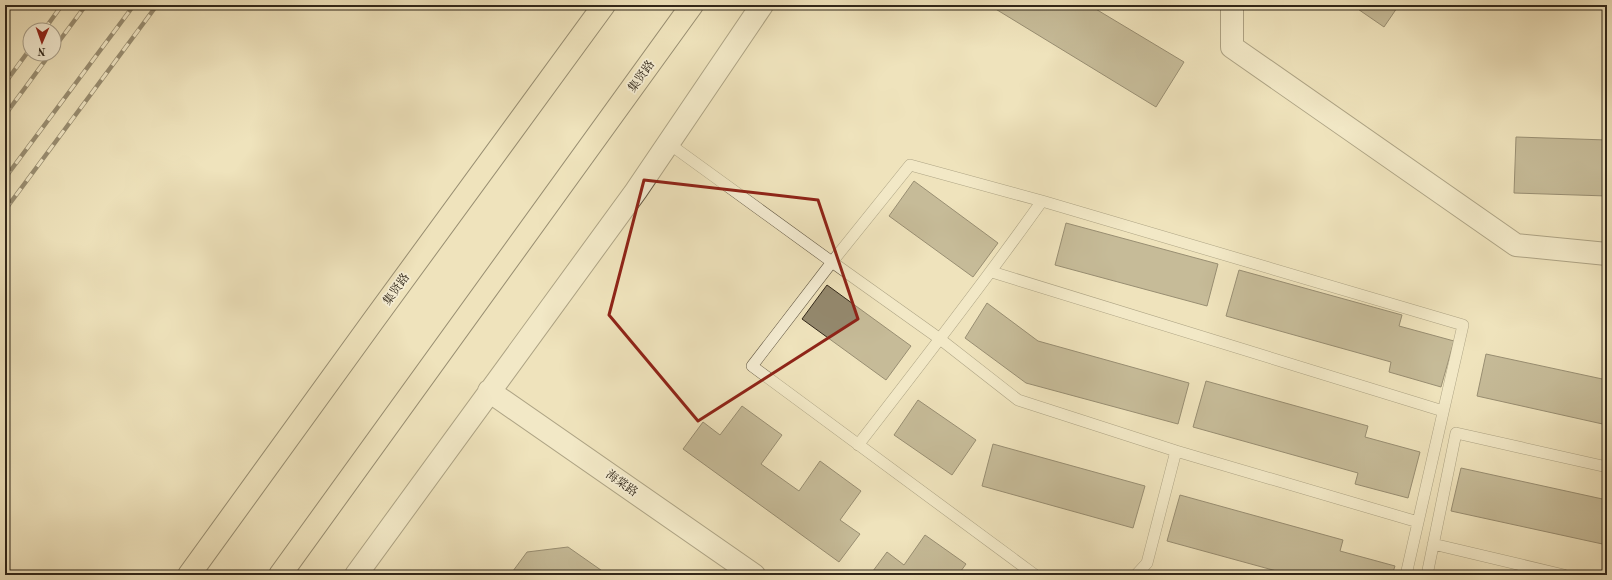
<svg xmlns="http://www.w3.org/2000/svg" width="1612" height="580" font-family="'Old Standard TT','Noto Serif SC',serif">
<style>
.building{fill:#94896e;stroke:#312719}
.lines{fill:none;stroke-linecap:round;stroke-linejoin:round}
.service-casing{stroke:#605642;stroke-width:12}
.minor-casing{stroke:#605642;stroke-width:24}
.tertiary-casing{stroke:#605642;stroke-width:24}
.trunk-casing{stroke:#312719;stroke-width:24}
.service{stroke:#f5edd3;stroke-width:11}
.minor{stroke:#f5edd3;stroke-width:22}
.tertiary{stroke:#f5edd3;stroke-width:22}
.trunk{stroke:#efe3bc;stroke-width:22}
.rail-casing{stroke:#312719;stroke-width:4.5}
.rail{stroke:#f5edd3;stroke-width:3;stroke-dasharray:9;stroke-linecap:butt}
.marked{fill:none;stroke:#8f2418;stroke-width:3;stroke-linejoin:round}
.labels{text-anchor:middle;stroke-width:3.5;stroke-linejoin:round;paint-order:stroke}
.street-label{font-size:12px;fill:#312719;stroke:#f5edd3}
</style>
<rect width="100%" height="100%" fill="#efe3bc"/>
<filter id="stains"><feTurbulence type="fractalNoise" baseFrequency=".005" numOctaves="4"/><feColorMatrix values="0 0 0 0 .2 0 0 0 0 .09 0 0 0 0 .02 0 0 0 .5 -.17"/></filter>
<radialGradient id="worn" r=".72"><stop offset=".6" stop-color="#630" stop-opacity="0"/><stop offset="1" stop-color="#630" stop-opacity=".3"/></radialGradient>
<path class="building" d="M989,5H1089L1184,62L1156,107Z
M1352,5H1399L1384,27Z
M1516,137L1607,140V196L1514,193Z
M914,181L998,243L973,277L889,216Z
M1066,223L1218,264L1207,306L1055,265Z
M1239,270L1402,315L1399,326L1454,341L1441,387L1389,372L1391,362L1226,316Z
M827,285L911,346L886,380L802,319Z
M987,303L1038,341L1189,383L1178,424L1026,383L965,338Z
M1486,354L1607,380V425L1477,396Z
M1206,381L1368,426L1365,437L1420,452L1408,498L1355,484L1358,473L1193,427Z
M918,400L976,440L952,475L894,435Z
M742,406L782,435L761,464L799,491L820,461L861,491L840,520L860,534L839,562L683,449L703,422L720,435Z
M993,444L1145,486L1133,528L982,486Z
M1461,468L1607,500V545L1451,511Z
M1180,495L1343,540L1340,551L1395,566L1392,575H1291L1167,541Z
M925,535L966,564L958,575H870L887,552L904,565Z
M568,547L608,575H510L527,552Z"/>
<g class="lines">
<g class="service-casing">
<path id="service" d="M668,143L832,262L752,366L1035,575
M1042,201L1463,325L1406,575
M992,272L1443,411
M858,445C921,364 983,284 1042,201L910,165L832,262L940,339L1018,400L1176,451L1418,522
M1433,544L1564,575
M1136,575L1147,563L1176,451
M1427,575L1456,433L1607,467"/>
</g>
<g class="minor-casing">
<path id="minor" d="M1232,5V47L1516,245L1607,254"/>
</g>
<g class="tertiary-casing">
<path id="tertiary" d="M489,391L754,575
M356,575L636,191L762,5"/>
</g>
<g class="trunk-casing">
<path id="trunk" d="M189,575L373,321L604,5
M280,575L692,5"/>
</g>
<use href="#service" class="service"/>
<use href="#minor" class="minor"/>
<use href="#tertiary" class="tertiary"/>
<use href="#trunk" class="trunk"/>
<g class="rail-casing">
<path id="rail" d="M44,30L62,5
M54,48L86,5
M5,83L30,49
M5,115L50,54
M5,178L134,5
M5,210L157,5"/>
</g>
<use href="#rail" class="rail"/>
</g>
<path d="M0 0H1612V580H0ZM644,180L818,200L858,319L698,421L609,315Z" fill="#efe3bc" fill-opacity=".55" fill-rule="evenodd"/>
<path class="marked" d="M644,180L818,200L858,319L698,421L609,315Z"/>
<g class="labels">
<g class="street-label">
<text transform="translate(641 76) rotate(-54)" y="4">集贤路</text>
<text transform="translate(396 289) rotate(-54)" y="4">集贤路</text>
<text transform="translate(622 483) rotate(35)" y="4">海棠路</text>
</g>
</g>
<rect width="1612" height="580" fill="none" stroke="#efe3bc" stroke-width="20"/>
<rect x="6" y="6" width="1600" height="568" fill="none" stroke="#312719" stroke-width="2"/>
<rect x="10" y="10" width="1592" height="560" fill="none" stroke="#312719"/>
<g transform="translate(42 42) rotate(182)"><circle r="19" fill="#f5edd3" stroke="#a79e89"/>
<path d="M0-3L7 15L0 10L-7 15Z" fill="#8f2418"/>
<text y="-6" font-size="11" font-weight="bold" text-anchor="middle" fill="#312719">N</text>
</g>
<rect width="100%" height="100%" filter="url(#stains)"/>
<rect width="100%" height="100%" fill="url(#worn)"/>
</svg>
